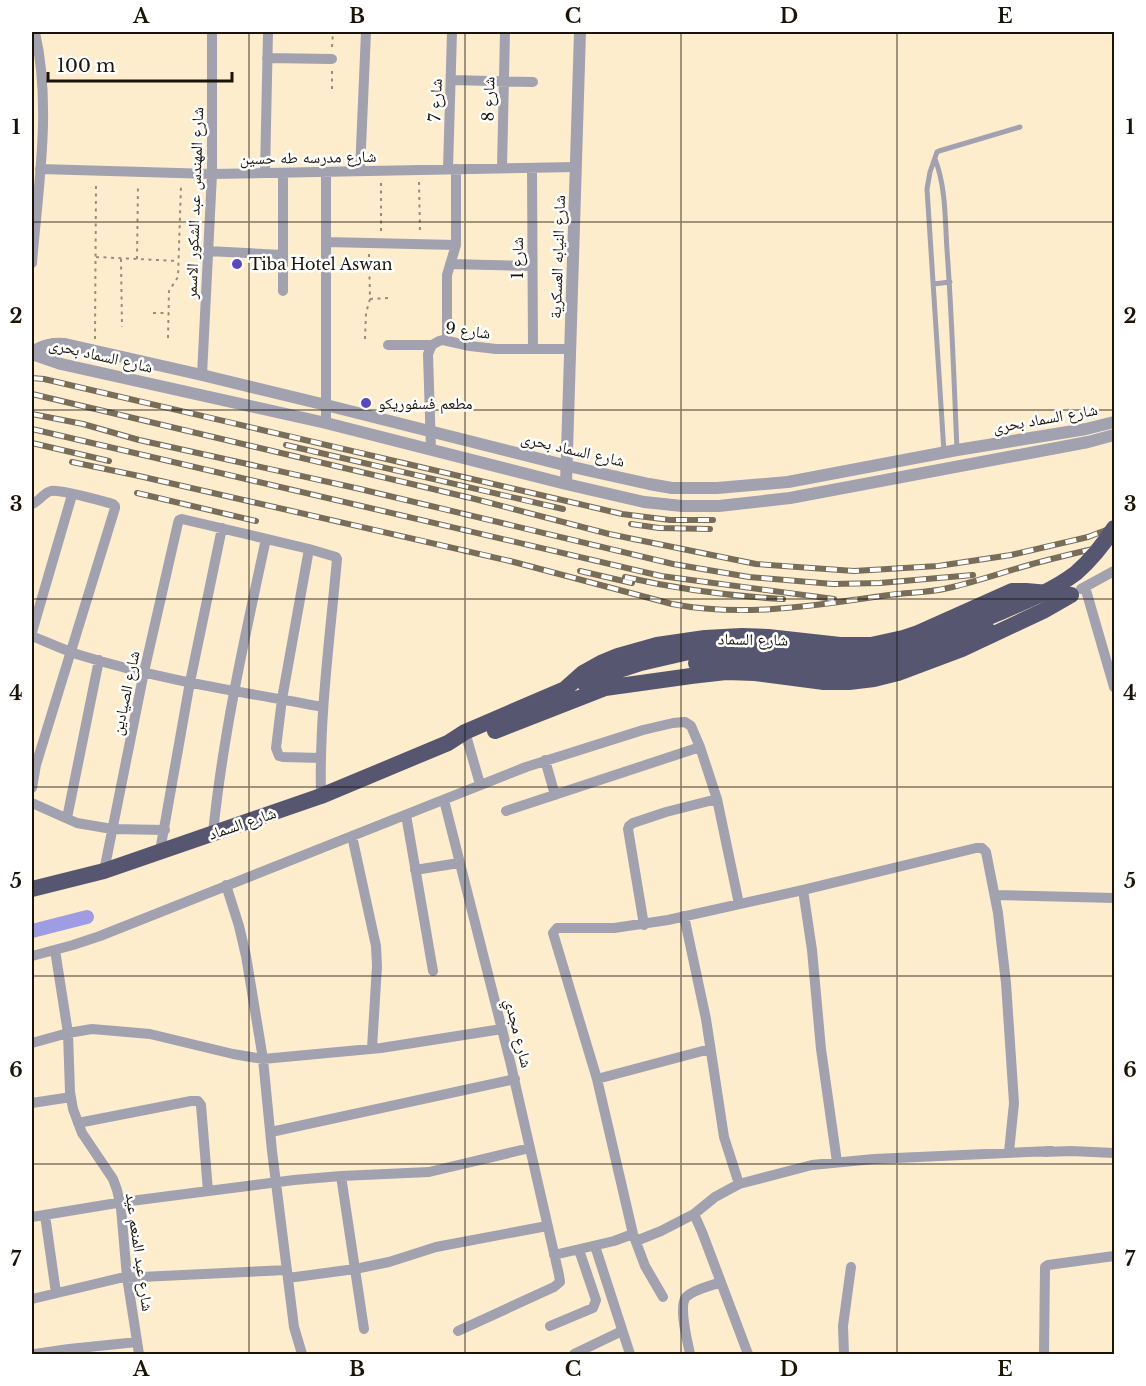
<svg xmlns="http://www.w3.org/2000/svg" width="1146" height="1386" font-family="'Libre Baskerville','Noto Naskh Arabic',serif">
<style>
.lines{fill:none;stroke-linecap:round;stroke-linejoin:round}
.canal{stroke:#9e9de4;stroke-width:14}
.path{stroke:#998d76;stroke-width:2;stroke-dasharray:3 4.5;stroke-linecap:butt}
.service{stroke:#a1a1b0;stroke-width:5}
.minor{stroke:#a1a1b0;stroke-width:10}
.tertiary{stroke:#a1a1b0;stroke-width:12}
.trunk{stroke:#565670;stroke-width:16}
.rail-casing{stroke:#786d59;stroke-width:6}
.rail{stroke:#fff;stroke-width:4;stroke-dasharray:11;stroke-linecap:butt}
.trunk-bridge{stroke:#565670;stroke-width:16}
.grid{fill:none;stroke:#1a1408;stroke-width:1.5;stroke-opacity:0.55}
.poi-dot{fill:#5948c0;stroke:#fff;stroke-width:2}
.labels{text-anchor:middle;stroke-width:5;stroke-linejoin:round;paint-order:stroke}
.street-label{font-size:16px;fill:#1a1408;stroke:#fff}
.poi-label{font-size:16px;fill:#1a1408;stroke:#fff;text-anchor:start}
.neatline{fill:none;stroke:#1a1408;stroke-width:2}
.grid-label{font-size:20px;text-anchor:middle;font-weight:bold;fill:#1a1408}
</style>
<rect width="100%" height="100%" fill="#feedcd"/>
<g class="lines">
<path class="canal" d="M32,931L87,917"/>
<path class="path" d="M332,47L333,32
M332,89V70
M419,182L420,233
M381,183V231
M96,257L178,261
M121,259L122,327
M137,259L138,184
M370,299L389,298
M153,313H169
M168,338L169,291L178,277L181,185
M95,339L96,183
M365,339L366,313L370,299L369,254"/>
<path class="service" d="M935,159C946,187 945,220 947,250C952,316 954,383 957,449
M934,284L950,282
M944,452L927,189L930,172L937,152L939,151L1020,127"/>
<path class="minor" d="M267,58L332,59
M451,80L533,82
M502,168L505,32
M532,168L533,349
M40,169L212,174L576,167
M448,169L452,32
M360,171L366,32
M265,173L268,32
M326,242L456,245
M208,251L282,255
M32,263C38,187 52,107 35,32
M450,264L532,266
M283,291V173
M447,340V275L456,245V169
M388,345H432
M202,375L212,174V32
M326,423V172
M431,450L428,354L432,345L439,341L443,340L470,346L496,349H571
M32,504C40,501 43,493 51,491C61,489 101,501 113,504L115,506V508L36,765L32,788
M309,549L282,699L276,748L279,756L283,757L320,758
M1085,587L1114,687
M1081,589L1114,571
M32,632L72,495
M32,636C49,643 66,651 83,656C161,680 243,692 323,707
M465,732L480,784
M545,760L555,795
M444,800L510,1061L559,1275L560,1282L554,1287L458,1331
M32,803L77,823L112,829L165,830
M506,811L700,747
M406,815L433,971
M67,818L99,660
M213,833C223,734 245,636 266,539
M352,836L376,946L377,966L372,1048
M160,851L190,682L222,528
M415,870L459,863
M104,871L144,672L178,523L179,520L182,519L309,549L336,557L337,559C330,638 319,716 321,796
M226,885L239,926L246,956L263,1059L272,1151L294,1327L302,1354
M803,890L812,950L821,1049L837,1162
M995,895L1114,898
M684,916L706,1019L724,1137L739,1184
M644,925L628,829L629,826L633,823L666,812L717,799
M55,950L68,1033L70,1092L73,1109L82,1133L113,1179L117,1190L121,1208L127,1277L139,1354
M32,956L73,945L100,936L526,767L643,730L673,723L685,722L691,726L700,747L717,799L739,904
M32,1043L68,1033L92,1029L150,1034L233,1054L263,1059L381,1048L502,1029
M597,1079L710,1049
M32,1103L71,1097
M78,1123L191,1101H198L201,1105L208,1191
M271,1132L515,1079
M1045,1152L1071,1151L1114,1153
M341,1176L364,1329
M45,1215L56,1293
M32,1217L123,1202L294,1180L341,1176L429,1172L530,1148
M636,1241L661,1231L694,1214
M595,1246L630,1354
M554,1255L614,1241L633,1234
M288,1278L355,1269L389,1262L436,1247L547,1226
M663,1297L645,1266L633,1234L597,1079L553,933L557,928H614L668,920L803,890L976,848H982L986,852L998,913L1006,983L1014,1103L1009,1152
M32,1299L120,1278L287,1270
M550,1326L593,1308L596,1300L579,1250
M69,1349L137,1342
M35,1354L69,1349L71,1354
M574,1354L622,1331
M690,1354C688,1343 678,1307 686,1297C694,1289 711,1286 721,1282
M748,1354L702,1232L694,1214L715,1197L739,1184L812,1165L874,1159L1029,1152L1051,1151L874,1159
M844,1354L843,1326L851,1267
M1044,1354L1045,1267L1048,1265L1114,1256"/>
<path class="tertiary" d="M32,352C43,345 52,343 65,344L202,375L326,405L568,466L649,484L672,488H717L788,482L957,450L1086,429L1114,422
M32,354L61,364L326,423L566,484L644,502L682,506H719L790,498L1088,442L1114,435
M566,484L580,32"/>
<path class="trunk" d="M583,682L641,663L693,651
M495,731L605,688L691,676L726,672L755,673L824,682H849L874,679L898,673L962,649L1043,611L1071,595
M32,889L104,871L321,796L448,743L465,732L565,689L583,673L601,663L618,656L657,645L705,638L742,636L768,637L840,645H871L903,638L918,633L1012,591H1026L1071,595"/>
<g class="rail-casing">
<path id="rail" d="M32,378L44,379L622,514L670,520H713
M32,394L475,499L609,534L756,564L854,571L938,566L1011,555L1088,537L1114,527
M32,414L83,424L139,440L360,489L673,564L749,577L833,584L880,583L973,575
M32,429L661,576L834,599
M32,443L109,461
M286,445L563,509
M72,462L139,476L510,561L672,604C745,618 817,605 889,595C908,592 929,593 948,588C979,581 1009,570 1040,562C1062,556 1084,551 1106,546
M137,493L256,521
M631,524L659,528L710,529
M580,571L632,583
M625,577C677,589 729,596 783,599"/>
</g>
<use href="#rail" class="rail"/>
<path class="trunk-bridge" d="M693,651C719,648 745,647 771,650C803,654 833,660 866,658C908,655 952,632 991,616C1019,604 1051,592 1076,573C1091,560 1103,545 1114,528
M696,663L748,660L774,663L818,670L872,669L909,662L987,629"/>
</g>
<path class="grid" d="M249,32V1354M465,32V1354M681,32V1354M897,32V1354M32,222H1114M32,410H1114M32,599H1114M32,787H1114M32,976H1114M32,1164H1114"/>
<g class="poi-dot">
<circle cx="237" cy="264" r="6"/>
<circle cx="366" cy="403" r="6"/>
</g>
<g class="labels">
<g class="street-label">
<text transform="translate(488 99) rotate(-89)" y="6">شارع 8</text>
<text transform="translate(435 100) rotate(-88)" y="6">شارع 7</text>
<text transform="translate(308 157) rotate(-1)" y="6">شارع مدرسه طه حسين</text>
<text transform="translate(194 203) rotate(-88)" y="6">شارع المهندس عبد الشكور الاسمر</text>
<text transform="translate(557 257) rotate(-88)" y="6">شارع النيابه العسكرية</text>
<text transform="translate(517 258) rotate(-90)" y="6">شارع 1</text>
<text transform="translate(468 330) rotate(7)" y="6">شارع 9</text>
<text transform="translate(101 355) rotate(13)" y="6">شارع السماد بحرى</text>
<text transform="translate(1045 418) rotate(-10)" y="6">شارع السماد بحرى</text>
<text transform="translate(573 449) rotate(13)" y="6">شارع السماد بحرى</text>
<text transform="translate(753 639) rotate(1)" y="6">شارع السماد</text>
<text transform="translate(125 693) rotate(-78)" y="6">شارع الصيادين</text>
<text transform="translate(242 823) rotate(-19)" y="6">شارع السماد</text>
<text transform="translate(519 1033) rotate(76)" y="6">شارع مجدي</text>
<text transform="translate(140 1252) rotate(82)" y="6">شارع عبد المنعم عيد</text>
</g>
<g class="poi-label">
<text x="249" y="270">Tiba Hotel Aswan</text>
<text x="378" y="409">مطعم فسفوريكو</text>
</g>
</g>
<rect width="1146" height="1386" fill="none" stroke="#ffffff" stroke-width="66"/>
<path d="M48 72v9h184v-9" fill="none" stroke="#1a1408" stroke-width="3"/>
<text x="57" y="72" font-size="18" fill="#1a1408" stroke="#ffffff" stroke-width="4.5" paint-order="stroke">100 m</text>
<rect x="33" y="33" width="1080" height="1320" class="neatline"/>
<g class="grid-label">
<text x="141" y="23">A</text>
<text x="357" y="23">B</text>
<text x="573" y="23">C</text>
<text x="789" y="23">D</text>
<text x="1005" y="23">E</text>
<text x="16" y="134">1</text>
<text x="1130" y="134">1</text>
<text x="16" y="323">2</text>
<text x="1130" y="323">2</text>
<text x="16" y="511">3</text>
<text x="1130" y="511">3</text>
<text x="16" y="700">4</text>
<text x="1130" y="700">4</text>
<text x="16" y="888">5</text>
<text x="1130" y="888">5</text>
<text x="16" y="1077">6</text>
<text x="1130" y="1077">6</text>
<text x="16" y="1266">7</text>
<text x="1130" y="1266">7</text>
<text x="141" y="1376">A</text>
<text x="357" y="1376">B</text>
<text x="573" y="1376">C</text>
<text x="789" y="1376">D</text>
<text x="1005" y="1376">E</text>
</g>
</svg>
